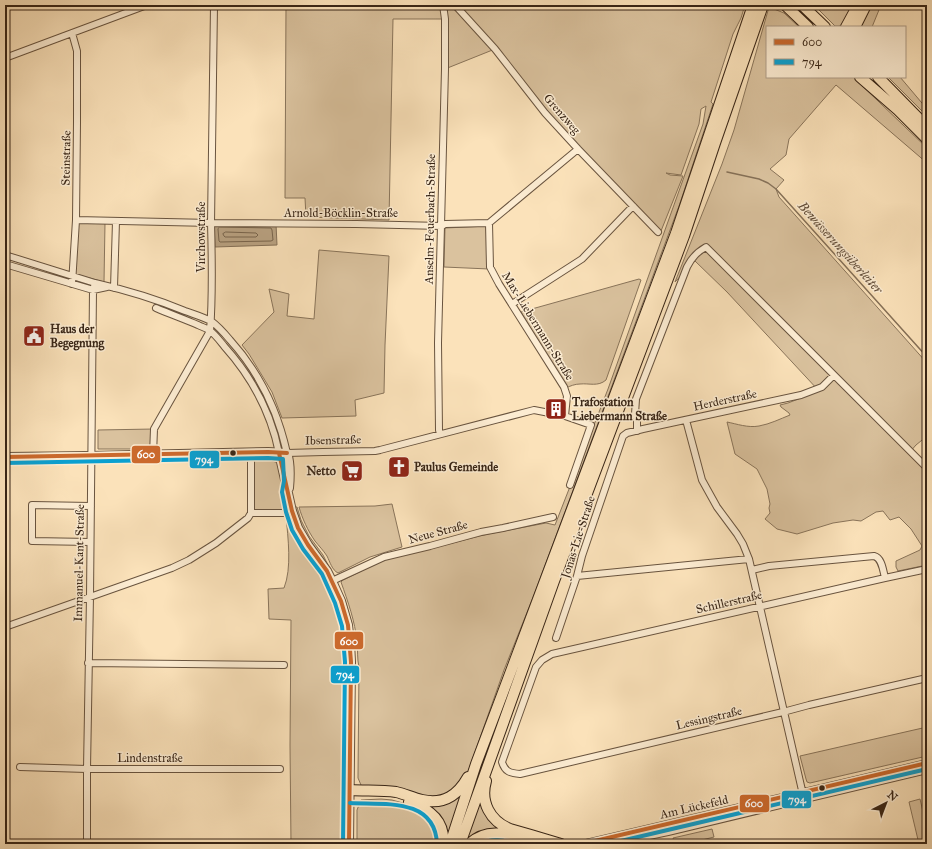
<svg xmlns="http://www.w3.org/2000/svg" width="932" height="849" font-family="'IM FELL Great Primer',serif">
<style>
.green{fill:#dac29e;stroke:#89745a}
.water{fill:#b9a282;stroke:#857057}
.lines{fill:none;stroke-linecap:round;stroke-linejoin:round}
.shore{stroke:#78644c;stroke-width:1}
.stream{stroke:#857057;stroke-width:1.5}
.minor-casing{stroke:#69543f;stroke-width:8}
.tertiary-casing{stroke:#69543f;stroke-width:10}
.primary-casing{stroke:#382516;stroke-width:12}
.trunk-casing{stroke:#382516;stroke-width:12}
.minor{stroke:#fcecd2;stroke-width:6}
.tertiary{stroke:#fcecd2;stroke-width:8}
.primary{stroke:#fbe2ba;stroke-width:10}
.trunk{stroke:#fbe2ba;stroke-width:10}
.bus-1-casing{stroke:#fcecd2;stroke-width:7}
.bus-2-casing{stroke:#fcecd2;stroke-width:7}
.bus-1{stroke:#cb692c;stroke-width:4}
.bus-2{stroke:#0ba0d0;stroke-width:4}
.bus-dot{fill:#382516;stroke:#fcecd2;stroke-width:1.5}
.labels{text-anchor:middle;stroke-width:3;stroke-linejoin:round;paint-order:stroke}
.street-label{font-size:12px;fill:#382516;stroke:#fcecd2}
.poi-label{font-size:12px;font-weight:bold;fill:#382516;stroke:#fcecd2;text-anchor:start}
.water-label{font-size:13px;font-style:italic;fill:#5f4a36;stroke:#fcecd2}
.line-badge{stroke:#fcecd2;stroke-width:1.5}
.badge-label{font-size:11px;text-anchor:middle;font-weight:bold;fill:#fff}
</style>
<rect width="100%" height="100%" fill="#fbe2ba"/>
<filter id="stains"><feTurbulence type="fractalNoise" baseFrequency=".005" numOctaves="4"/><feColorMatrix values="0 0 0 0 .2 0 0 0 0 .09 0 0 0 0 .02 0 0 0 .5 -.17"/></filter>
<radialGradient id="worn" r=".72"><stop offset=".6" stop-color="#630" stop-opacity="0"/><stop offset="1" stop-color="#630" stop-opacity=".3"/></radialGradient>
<path class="green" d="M286,5H745L741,18L733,34L711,102L713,104L679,206L534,595L504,670L469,769L466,777L458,789L435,799L361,788V785L358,778L359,667C357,659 358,651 357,642C355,621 348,602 341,582L343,580L384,560L488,534L546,523L555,525L608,389L703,124L706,106L701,109L699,124L681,175L666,173L670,175L683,176L659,236L658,232L578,149L495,49L445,69V19H393L389,220L306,217L305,198H285Z
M814,5H881L872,27H849L843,24L839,26H835Z
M769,7L784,13L799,27H767V77H853L927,148V163L836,85L789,139L786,155L770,169L784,180L776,189L779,197L927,363V436L916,445L909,453L927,472V565L898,571L896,567V561L920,550L922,546L911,529L899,517L890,520L883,511L876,512L861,521L853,520L833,523L797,534L777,529L765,519L770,513L769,508L770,504L767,489L757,469L735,454L727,422C737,424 748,428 759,426C770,424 780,419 790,415L789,413L781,407L780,405L788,403L819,391L727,292L695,261L675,282L722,164L734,130Z
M888,77H900L927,109V116Z
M78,222L105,223L104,282L75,274Z
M488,226L489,269L444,267L445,228Z
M319,250L389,256L385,345L384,393L355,400L356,416L282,418L272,392L249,354L242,345L274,312L269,289L289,294L287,316L314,319Z
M639,279L641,280L606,380C598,387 589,383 580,384C575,384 570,386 566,388L521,312Z
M154,429L153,449H98V430Z
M254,459H267L278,463L289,511L255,512L252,510Z
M392,504L402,547L370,557L338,573C332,570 330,562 327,556C323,550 319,546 315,541C308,531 302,518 299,507L375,506Z
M294,507H297L301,520L309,536L323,555L333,575L305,535Z
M290,514L333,589L343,620L348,647L346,844H291L290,745L291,620L269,619L268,589L284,588C292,568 288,538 286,516Z
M927,727V756L810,783L807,782L806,779L800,756Z
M463,791L447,838L416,802H422Z
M482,794L483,803L513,833L465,844Z
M381,799L392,800L410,805L435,821L441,844H357V810L361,800Z
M920,799L927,829V844H919L909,802Z
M712,829L714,837L686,844H675L673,838Z
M495,835L529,844H512L502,841H499L497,844H472Z"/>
<path class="water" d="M214,223L276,224L277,245L215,247Z"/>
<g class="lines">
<path class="shore" d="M220,227L271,228L272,230L273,240L271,241L220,242L219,241L218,229Z
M226,232L256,233L258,235L256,237H225L224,236L223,234Z"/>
<path class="stream" d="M727,172L759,179L768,183L776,189L927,357"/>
<g class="minor-casing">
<path id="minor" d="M455,5L495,49L545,113L578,149L658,232
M5,58L147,5
M76,220L211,223L356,224L442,226L445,224L489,223L578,149
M489,223L490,267L499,284L564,387L567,396L565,416
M5,255L95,283C126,290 156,299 185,311C193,314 203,317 211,321C218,326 225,334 230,340C259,372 278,412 287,453L323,452L375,451L380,450L534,410L565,416L591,425L570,485
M5,264L93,290L107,287
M72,284L76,220L77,122V51L72,33
M114,288L116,221
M512,304L582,259L633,206
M156,308C170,314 184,319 198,325C202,327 206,328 209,330C215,334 220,341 224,346C251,376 271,413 279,453
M686,420L702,480L717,507L737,534L743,544L749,559L804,799
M637,431V421L635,414L636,399L687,267C692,257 697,252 706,247L927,468
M440,434L439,430L438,343L445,69V19L443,5
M153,455L154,429L210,331C213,295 212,259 211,223L214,5
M251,513H285
M90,542L32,541V505L91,506
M927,569L885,578L552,654L542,660L536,667L502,762C505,772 510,773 520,774L783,712L809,705L927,678
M752,570L769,566L874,556C882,558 883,570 885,578
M577,576L749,559
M332,581L384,557L430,546L481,532L503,528L553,517
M5,627L172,568L189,560L216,543L248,518L251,513V453
M556,638L577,576L582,556L623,436L627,433L643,429L801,395L822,387L834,375
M88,663L284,665
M20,767L87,769H280
M87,844V769L90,596L93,290L95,283
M582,844L927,763
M611,844L668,832L927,770"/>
</g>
<g class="tertiary-casing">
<path id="tertiary" d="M279,453L292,511L298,528L308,545L327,571L332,581L341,601L348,625L350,642L351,662L349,844
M5,457L91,456L268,452L287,453C291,464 290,477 289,488"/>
</g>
<g class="primary-casing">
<path id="primary" d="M785,5L808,27
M802,5L825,27
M860,77L898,110L927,139
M878,77L927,127"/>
</g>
<g class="trunk-casing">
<path id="trunk" d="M846,27L858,5
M855,27L866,5
M486,781C480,802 490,821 510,829C517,831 524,833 531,835C541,838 551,841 561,844
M350,790C365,791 381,790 396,792C405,794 413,798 422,800C444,805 458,795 468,777
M409,802C430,809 445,821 443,844
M450,844L476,764L676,233L753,5
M460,844L554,581L684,236L715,143L763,5
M469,844C490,825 512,836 534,844"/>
</g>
<use href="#minor" class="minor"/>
<use href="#tertiary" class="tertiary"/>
<use href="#primary" class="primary"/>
<use href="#trunk" class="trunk"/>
<g class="bus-1-casing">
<path id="bus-1" d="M279,453L292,511L298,528L308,545L327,571L341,601L348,625L351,662L349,844
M5,457L268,452L287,453
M582,844L927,763"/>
</g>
<g class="bus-2-casing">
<path id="bus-2" d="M5,463L268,458L283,459L284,481L282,492L286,512L292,530L303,549L322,574L335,603L342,626L345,662L343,844
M350,803C383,805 435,797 437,844
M479,844C492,838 503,840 517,844
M608,844L927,769"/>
</g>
<use href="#bus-1" class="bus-1"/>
<use href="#bus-2" class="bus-2"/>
</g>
<defs>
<g id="civic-square" transform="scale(1.15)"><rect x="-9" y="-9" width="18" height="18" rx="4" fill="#8f2418" stroke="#fcecd2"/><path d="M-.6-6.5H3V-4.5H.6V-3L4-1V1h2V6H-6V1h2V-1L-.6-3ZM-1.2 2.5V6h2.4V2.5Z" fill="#fff"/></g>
<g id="building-square" transform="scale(1.15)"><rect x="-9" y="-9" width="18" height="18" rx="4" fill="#8f2418" stroke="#fcecd2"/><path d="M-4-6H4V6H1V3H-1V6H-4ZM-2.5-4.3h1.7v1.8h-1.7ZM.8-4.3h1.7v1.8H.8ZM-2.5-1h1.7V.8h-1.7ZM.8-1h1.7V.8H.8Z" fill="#fff"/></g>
<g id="church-square" transform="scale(1.15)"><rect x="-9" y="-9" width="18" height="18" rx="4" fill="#8f2418" stroke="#fcecd2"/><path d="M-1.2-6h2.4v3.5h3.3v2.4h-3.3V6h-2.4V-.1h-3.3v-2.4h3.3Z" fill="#fff"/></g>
<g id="supermarket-square" transform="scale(1.15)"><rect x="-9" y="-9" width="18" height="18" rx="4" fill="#8f2418" stroke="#fcecd2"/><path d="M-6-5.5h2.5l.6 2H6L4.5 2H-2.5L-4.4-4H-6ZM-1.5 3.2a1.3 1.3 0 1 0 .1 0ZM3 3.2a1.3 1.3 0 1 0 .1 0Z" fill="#fff"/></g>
</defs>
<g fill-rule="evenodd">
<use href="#civic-square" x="34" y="336"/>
<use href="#building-square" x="556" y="409"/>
<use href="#church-square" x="399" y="467"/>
<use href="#supermarket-square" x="352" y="471"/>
</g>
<g class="bus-dot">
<circle cx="233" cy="453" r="3.5"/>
<circle cx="822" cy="788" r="3.5"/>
</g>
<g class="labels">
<g class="street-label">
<text transform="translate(562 114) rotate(49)" y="4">Grenzweg</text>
<text transform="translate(66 158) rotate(-89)" y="4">Steinstraße</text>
<text x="341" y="217">Arnold-Böcklin-Straße</text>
<text transform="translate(430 219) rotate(-89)" y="4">Anselm-Feuerbach-Straße</text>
<text transform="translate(201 237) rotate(-90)" y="4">Virchowstraße</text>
<text transform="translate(538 326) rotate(58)" y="4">Max-Liebermann-Straße</text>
<text transform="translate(725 400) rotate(-12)" y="4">Herderstraße</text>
<text transform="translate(333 440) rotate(-1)" y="4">Ibsenstraße</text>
<text transform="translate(438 532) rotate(-15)" y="4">Neue Straße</text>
<text transform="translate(578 537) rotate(-72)" y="4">Jonas-Lie-Straße</text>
<text transform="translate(79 563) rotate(-89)" y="4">Immanuel-Kant-Straße</text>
<text transform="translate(729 602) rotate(-13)" y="4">Schillerstraße</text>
<text transform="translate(709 718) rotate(-13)" y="4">Lessingstraße</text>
<text x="150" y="762">Lindenstraße</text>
<text transform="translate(694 807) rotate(-13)" y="4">Am Lückefeld</text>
</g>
<g class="poi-label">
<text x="50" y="333">Haus der<tspan x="50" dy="14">Begegnung</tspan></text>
<text x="572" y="406">Trafostation<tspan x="572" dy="14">Liebermann Straße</tspan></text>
<text x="414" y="471">Paulus Gemeinde</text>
<text x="336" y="475" text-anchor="end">Netto</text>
</g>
<g class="water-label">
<text transform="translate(841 247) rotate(48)" y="5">Bewässerungsüberleiter</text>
</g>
</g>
<g class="line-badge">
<rect x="131" y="445" width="30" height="19" rx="4" fill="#cb692c"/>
<rect x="189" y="450" width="31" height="19" rx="4" fill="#0ba0d0"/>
<rect x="334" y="631" width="30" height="19" rx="4" fill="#cb692c"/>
<rect x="330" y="665" width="30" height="19" rx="4" fill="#0ba0d0"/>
<rect x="781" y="790" width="31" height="19" rx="4" fill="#0ba0d0"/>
<rect x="739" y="794" width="31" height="19" rx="4" fill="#cb692c"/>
</g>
<g class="badge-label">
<text x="146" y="458">600</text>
<text x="204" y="463">794</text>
<text x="349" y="645">600</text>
<text x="345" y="678">794</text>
<text x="797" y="803">794</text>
<text x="754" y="807">600</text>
</g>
<rect width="932" height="849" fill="none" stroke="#fbe2ba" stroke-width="20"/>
<rect x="6" y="6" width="920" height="837" fill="none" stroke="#382516" stroke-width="2"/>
<rect x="10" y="10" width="912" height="829" fill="none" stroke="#382516"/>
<rect x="766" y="26" width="140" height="52" fill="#fcecd2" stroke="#ae9c87"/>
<rect x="774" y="39" width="20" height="6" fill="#cb692c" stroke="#ae9c87"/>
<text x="802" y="46" font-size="12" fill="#382516">600</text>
<rect x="774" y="59" width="20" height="6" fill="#0ba0d0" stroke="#ae9c87"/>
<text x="802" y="66" font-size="12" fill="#382516">794</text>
<g transform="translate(886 803) rotate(42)" stroke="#fcecd2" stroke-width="3" paint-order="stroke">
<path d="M0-3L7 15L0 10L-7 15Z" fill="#382516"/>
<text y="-6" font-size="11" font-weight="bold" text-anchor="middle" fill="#382516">N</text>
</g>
<rect width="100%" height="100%" filter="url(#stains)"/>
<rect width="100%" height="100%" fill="url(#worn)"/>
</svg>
